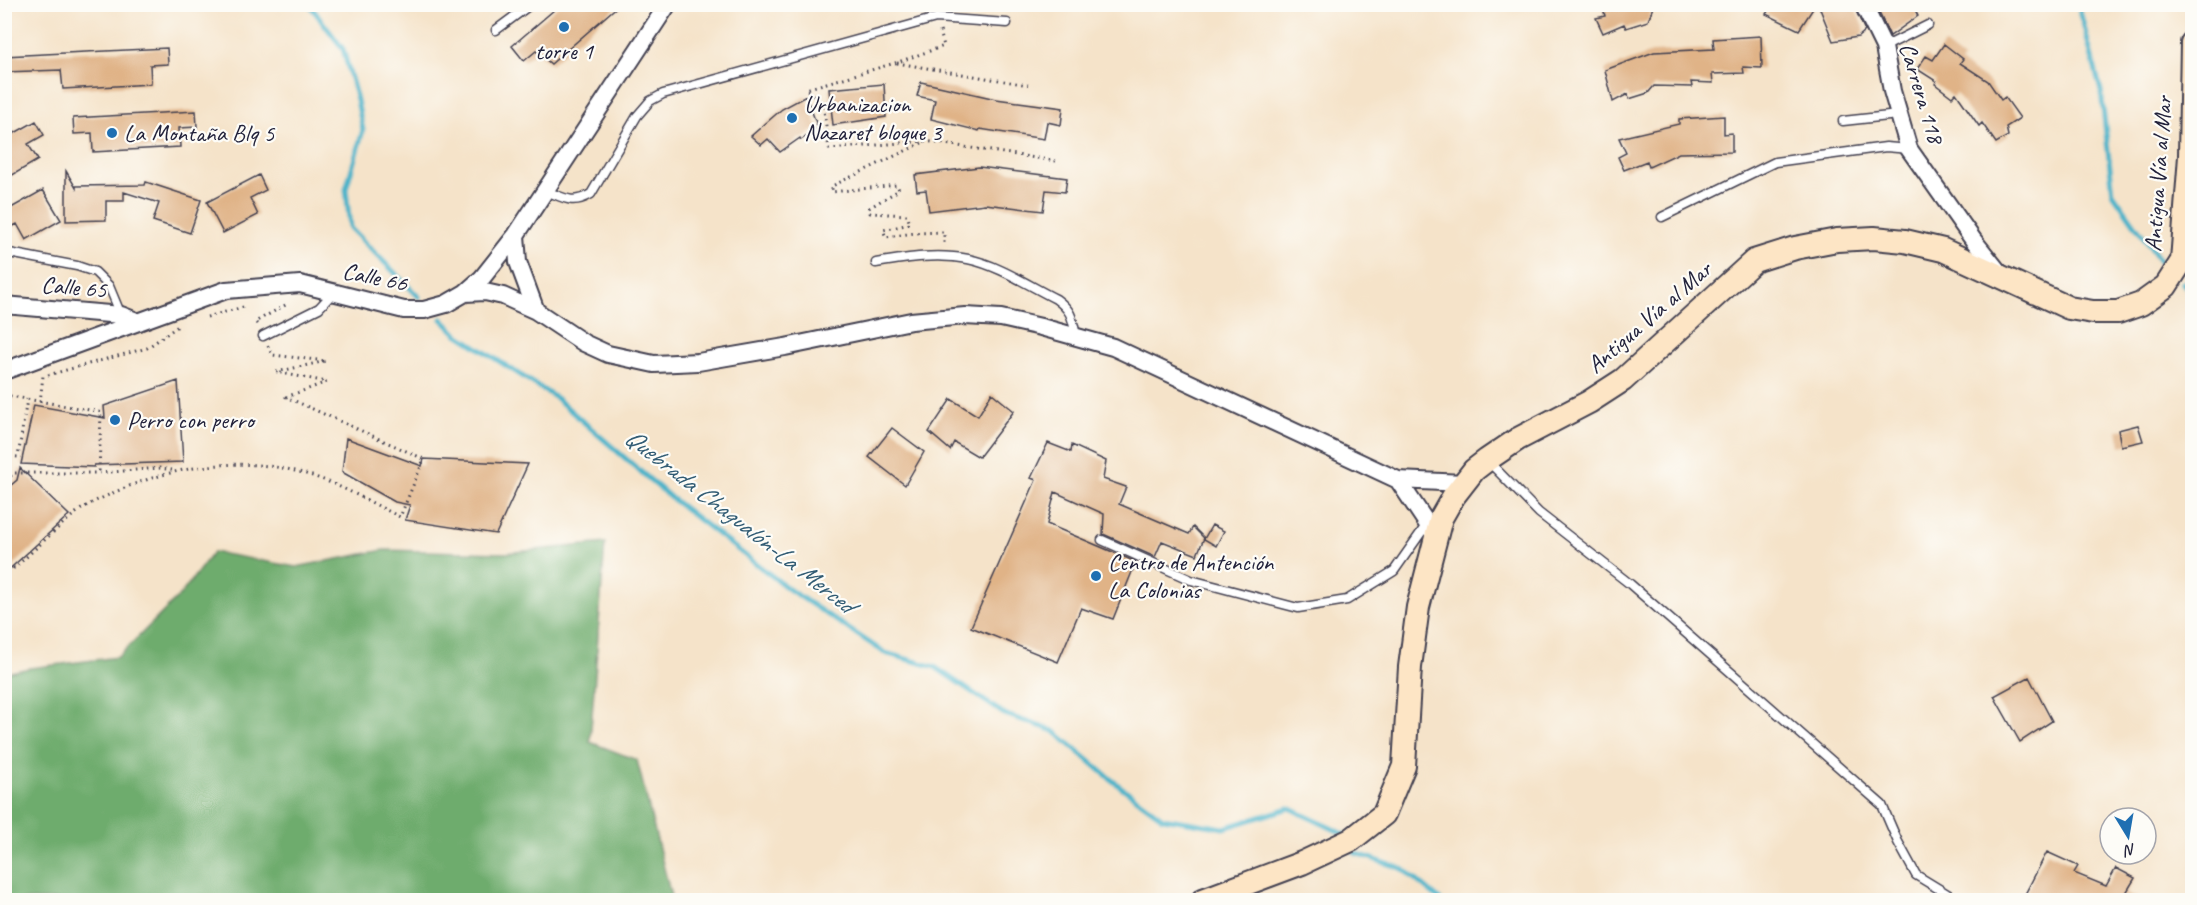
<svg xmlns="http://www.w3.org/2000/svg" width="2197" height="905" font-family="Caveat,sans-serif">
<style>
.forest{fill:#6eac6d;stroke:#486754;stroke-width:1.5}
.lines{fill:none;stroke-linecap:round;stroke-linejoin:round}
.stream{stroke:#4bb3c9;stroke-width:5}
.building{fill:#e0b387}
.lane-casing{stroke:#423f50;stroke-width:11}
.street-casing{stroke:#423f50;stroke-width:20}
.secondary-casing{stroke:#423f50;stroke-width:26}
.path{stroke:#423f50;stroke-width:3;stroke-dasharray:1.5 4.5;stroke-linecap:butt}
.lane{stroke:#fff;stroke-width:8}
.street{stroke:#fff;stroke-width:16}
.secondary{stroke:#fde5c5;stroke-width:22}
.poi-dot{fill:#1f6fb2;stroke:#fdfcf7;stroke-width:2}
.labels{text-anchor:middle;stroke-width:4.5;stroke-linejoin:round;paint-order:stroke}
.poi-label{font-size:24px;fill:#22223b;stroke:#fdfcf7;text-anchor:start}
.street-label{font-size:24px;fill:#22223b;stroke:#fdfcf7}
.water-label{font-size:26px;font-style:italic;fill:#325c74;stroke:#fdfcf7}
</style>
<rect width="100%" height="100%" fill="#fdfcf7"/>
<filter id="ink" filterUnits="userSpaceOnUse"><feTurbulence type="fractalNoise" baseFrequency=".0167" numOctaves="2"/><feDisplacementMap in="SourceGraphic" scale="12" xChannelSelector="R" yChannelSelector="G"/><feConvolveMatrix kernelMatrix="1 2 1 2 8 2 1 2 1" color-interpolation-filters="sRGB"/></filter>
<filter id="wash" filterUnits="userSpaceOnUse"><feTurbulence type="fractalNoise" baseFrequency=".008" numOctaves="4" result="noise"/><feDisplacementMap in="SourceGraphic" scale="24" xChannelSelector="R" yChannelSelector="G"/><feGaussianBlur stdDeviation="1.35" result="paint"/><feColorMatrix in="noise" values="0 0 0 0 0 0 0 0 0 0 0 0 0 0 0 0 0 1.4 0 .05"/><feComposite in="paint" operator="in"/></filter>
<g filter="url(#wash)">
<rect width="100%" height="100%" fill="#f5e3c9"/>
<path class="forest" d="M605,543L590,742L637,760L672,900H5V673L30,668L118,657L181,594L213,552L296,567L384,550L505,553Z"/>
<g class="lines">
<path class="stream" d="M309,4L343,49L357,100L363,130L346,189L350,228L419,297
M2078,4L2101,91L2113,193L2161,262
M2183,283L2192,296
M442,319L457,334L556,398L671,498L790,590L885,653L935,667L1004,714L1054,731L1113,781L1163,818L1224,828L1289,808L1344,834
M1355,853L1403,869L1440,900"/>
</g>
<g id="blocks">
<path class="building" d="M561,4H620L551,64L536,51L524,61L512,46Z
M1602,4H1654L1648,21L1626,28L1624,24L1603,33L1596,18L1605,16Z
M1773,4H1816L1799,30L1766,14Z
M1818,4H1853L1865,31L1858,37L1833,41Z
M1875,4H1912L1918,16L1890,36Z
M1761,36L1762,68L1743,67L1744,73L1712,74L1713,83L1691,82L1692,87L1654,86L1648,93L1629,99L1628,94L1613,102L1605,70L1654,52L1714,49L1713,39Z
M1944,44L1963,59L1960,63L1988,81L2001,100L2005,97L2020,118L2006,127L2008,136L1996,143L1982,123L1979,126L1956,93L1952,97L1935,84L1936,81L1917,69L1926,56L1933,60Z
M167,48L168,64L150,65L151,84L63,89L61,70L4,72V56Z
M921,82L996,99L1063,108L1061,125L1047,122L1044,139L980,129L979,131L931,119L935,100L917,96Z
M884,84L886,117L833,125L829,89Z
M806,96L818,128L801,140L800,138L780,152L768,139L761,145L751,136L782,109Z
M196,111L197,127L179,128L180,147L93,152L92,133L74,134L73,118Z
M1724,116V134L1732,133V152L1679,153L1649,167L1647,161L1624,170L1618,157L1626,153L1619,138L1679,124V119Z
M36,121L44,135L28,144L38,160L4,180V139Z
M979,167L1067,178L1065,192L1046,190L1043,211L985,204L929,211L926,190L917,191L915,175Z
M66,171L76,188V186L145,185L146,182L201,200L190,233L153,221L159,203L124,192V201H106V220L66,221Z
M259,175L266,190L250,198L258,215L223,233L207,202Z
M43,190L61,220L26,240L17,224L4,231V212Z
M178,381L183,462L94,465V467L21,464L34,405L105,418L104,406Z
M992,393L1014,411L979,457L954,442L950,450L929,432L951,399L978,416Z
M2138,425L2143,441L2121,446L2118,430Z
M892,428L924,452L905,485L869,457Z
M346,438L422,466L424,459L528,464L496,534L405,520L410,505L395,502L342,472Z
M1048,443L1071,452L1072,445L1106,461L1103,479L1126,487L1119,504L1189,534L1193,527L1204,538L1197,555L1162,541L1155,557L1103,534L1104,514L1055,492L1047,524L1136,562L1113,619L1081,608L1058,662L971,627L1036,480L1031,478Z
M20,468L69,515L4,574V491L17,480Z
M1212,525L1224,531L1216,546L1204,539Z
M2029,677L2052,721L2020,742L1994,696Z
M2047,852L2078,866L2074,873L2106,886L2116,868L2135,878L2126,893L2141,900H2022Z"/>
</g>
</g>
<g filter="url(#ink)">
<use href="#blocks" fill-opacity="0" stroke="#423f50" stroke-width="1.5"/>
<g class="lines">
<g class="lane-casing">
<path id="lane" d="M496,30L531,4
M1884,47L1928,25
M1843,121L1898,115
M546,191C564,198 573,205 591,194L637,116L650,101L663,94L936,18L1007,23
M1662,217L1775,162L1886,147L1909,149
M4,252L77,266L95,272L109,286L121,315
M876,263C907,258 937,253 968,259C998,265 1028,285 1056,299C1072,311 1072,317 1076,336
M263,336L319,308L333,293
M4,441H5
M1487,460L1539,513L1630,584L1882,805L1898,842L1916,875L1957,900
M1102,540L1191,580L1298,608L1347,600L1394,571L1427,524"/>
</g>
<g class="street-casing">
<path id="street" d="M1863,4L1884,47L1892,91L1909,149L1974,241L2002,276
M516,235L518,262L536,311
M465,293L485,292L503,296L536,311L584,343L608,354L654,364L698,362L785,347L911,321L965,316L1001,318L1041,327L1113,347L1398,480
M4,305L121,315L139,322
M4,371L226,290L300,284L404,310H424L446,304L465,293L482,278L516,235L668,4
M1436,537L1398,480L1464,483"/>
</g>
<g class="secondary-casing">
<path id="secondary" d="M1203,900L1302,863L1351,840L1384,814L1404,766L1410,667L1418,607L1441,518L1453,497L1474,470L1487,460L1518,439L1589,402L1623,380L1754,261L1795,248L1837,240L1874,238L1905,241L1943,250L2069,308L2093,312H2118L2141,304L2166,286L2182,261L2190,156L2192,43"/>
</g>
<path class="path" d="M940,31L944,46L895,63L806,89L823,103L829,149L925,141L1056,161
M897,63L1028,85
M922,143L832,186V192L897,185L899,190L869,208L870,213L907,215L910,224L883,230L886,237L915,233L944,232V245
M207,317L247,306
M257,324L255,322L289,303
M48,375L147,348L178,326
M4,395L101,412L99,473
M40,402L43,376
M4,456L18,457L27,399
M7,481L13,473H99L159,468L172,470
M4,559L14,568C36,549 57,527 80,510C90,503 102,498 113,493C172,466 245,454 309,475C341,485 370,502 400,517L424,459L286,397L327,382L276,372L326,361L272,355L268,346"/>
<use href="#lane" class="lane"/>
<use href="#street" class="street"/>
<use href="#secondary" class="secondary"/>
</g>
</g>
<g class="poi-dot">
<circle cx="564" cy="27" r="6"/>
<circle cx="792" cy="118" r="6"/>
<circle cx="112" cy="133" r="6"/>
<circle cx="115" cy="420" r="6"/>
<circle cx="1096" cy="576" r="6"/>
</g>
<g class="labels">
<g class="poi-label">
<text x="564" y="59" text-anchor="middle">torre 1</text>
<text x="804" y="112">Urbanizacion<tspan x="804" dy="28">Nazaret bloque 3</tspan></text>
<text x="124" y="141">La Montaña Blq 5</text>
<text x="127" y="428">Perro con perro</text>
<text x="1108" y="570">Centro de Antención<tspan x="1108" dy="28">La Colonias</tspan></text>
</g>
<g class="street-label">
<text transform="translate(1922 93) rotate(73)" y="8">Carrera 118</text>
<text transform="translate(2158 174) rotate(-86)" y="8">Antigua Vía al Mar</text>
<text transform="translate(375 277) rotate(12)" y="8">Calle 66</text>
<text transform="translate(74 287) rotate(5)" y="8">Calle 65</text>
<text transform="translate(1649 317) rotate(-41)" y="8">Antigua Vía al Mar</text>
</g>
<g class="water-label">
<text transform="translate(740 520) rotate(38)" y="9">Quebrada Chagualón-La Merced</text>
</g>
</g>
<rect width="2197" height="905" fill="none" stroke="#fdfcf7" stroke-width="24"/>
<g transform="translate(2128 836) rotate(169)"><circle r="28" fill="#fdfcf7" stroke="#a5a5ac" stroke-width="1.5"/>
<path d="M0-4.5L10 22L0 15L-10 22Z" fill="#1f6fb2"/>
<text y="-9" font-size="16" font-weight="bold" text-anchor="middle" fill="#22223b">N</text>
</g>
</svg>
